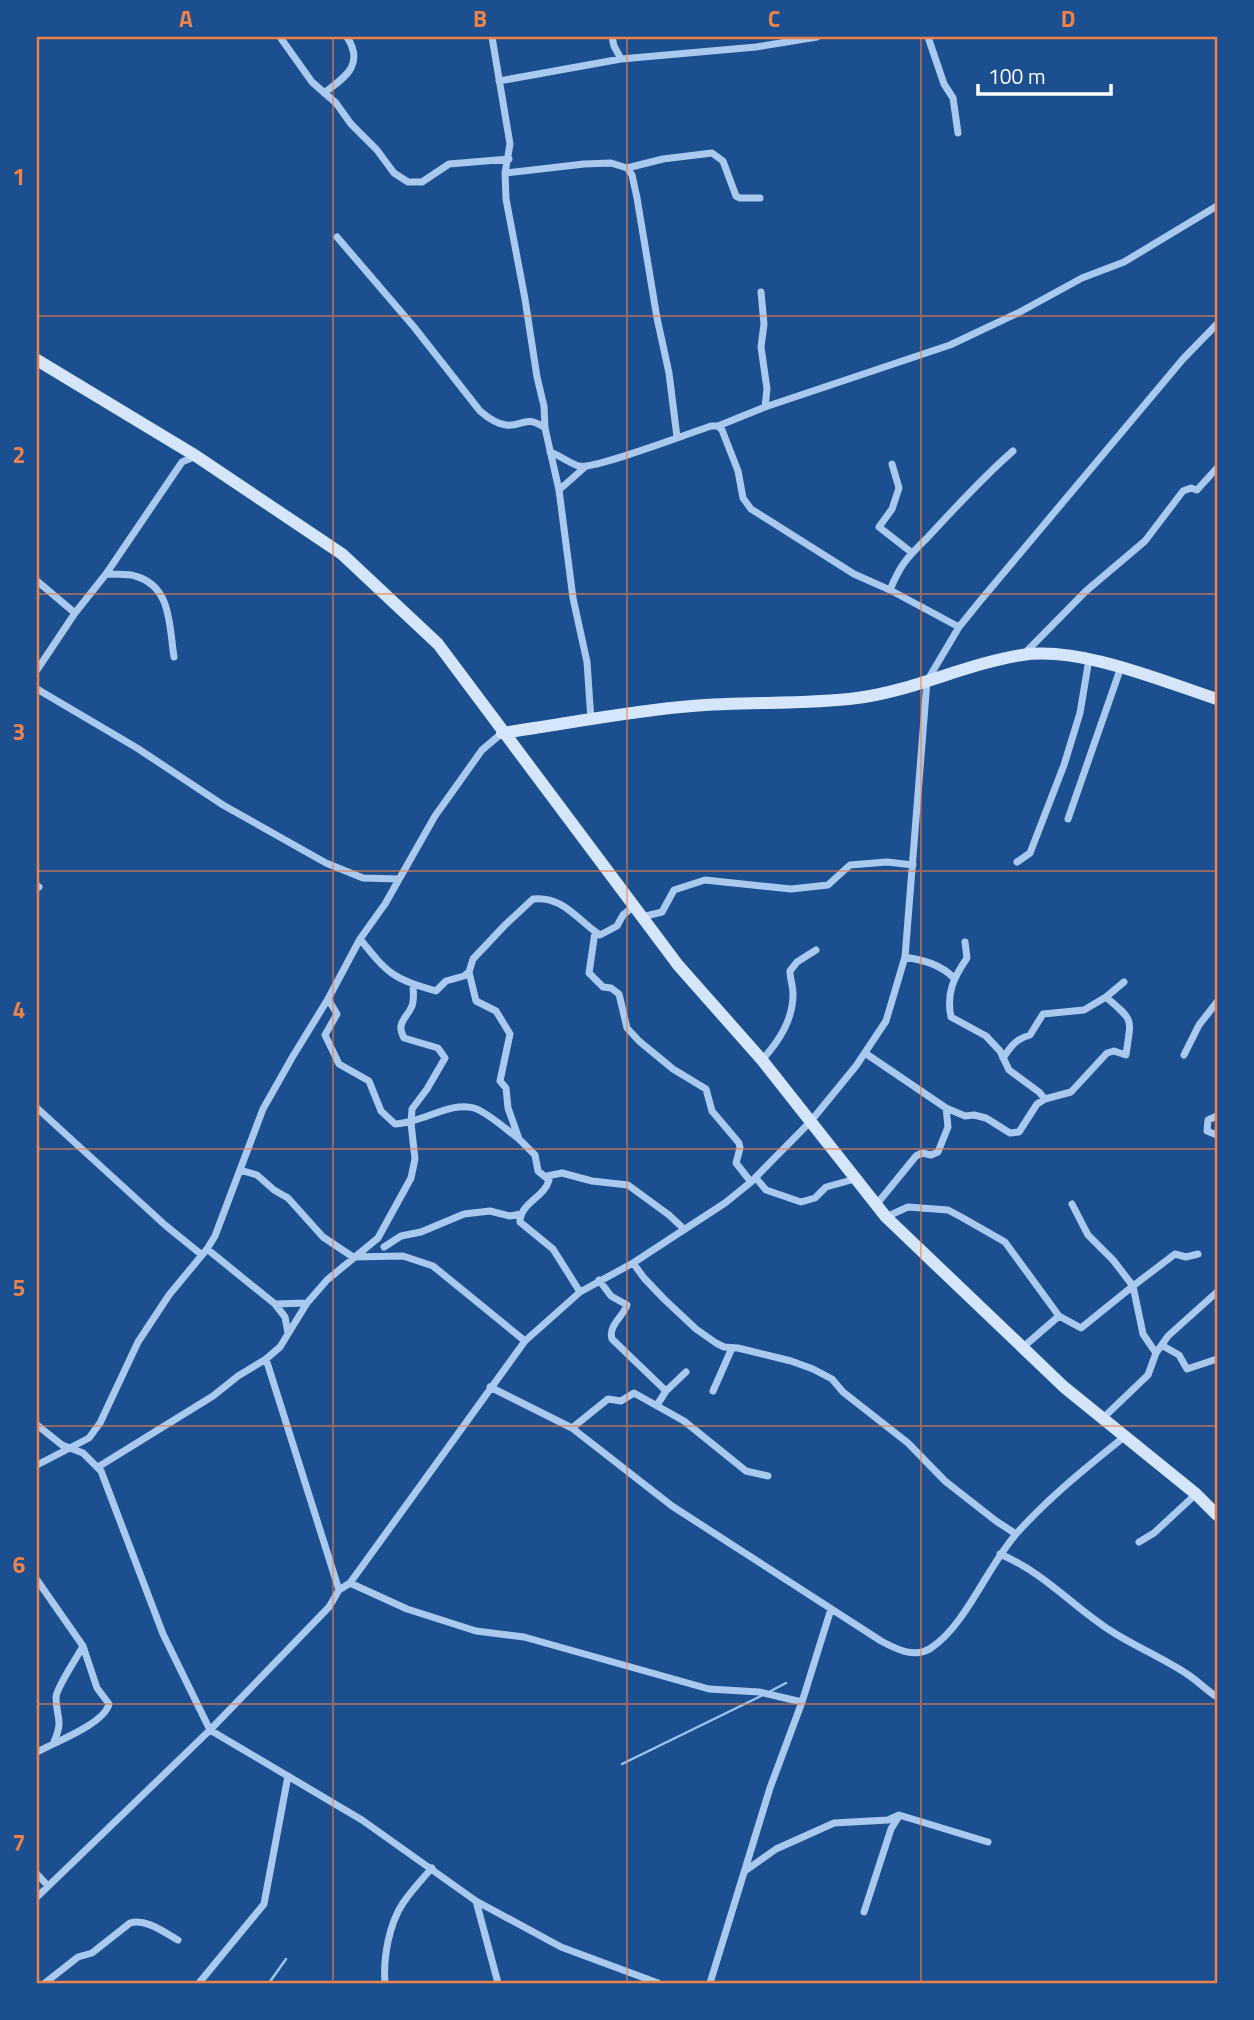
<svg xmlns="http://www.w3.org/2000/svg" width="1254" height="2020" font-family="'Titillium Web',sans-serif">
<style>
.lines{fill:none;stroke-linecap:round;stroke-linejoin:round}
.stream{stroke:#9cc4f0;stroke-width:2.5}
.street{stroke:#a9c9ee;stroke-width:7}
.secondary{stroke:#d6e6fa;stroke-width:12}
.grid{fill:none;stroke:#ee8249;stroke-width:2;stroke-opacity:0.55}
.neatline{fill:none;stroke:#ee8249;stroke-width:2.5}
.grid-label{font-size:23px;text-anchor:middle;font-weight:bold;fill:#ee8249}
</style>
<rect width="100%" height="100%" fill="#1b4f8f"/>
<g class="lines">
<path class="stream" d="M767,1693L786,1683
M622,1764L761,1696
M269,1983L286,1959"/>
<path class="street" d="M280,37L312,82L336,103L351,124L377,150L394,173L408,182H422L449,164L509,159
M492,37L510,144L505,173L506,199L525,299L537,377L544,406L545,428L559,490L573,598L587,662L591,720
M612,37L614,46L621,59
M928,37L944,84L953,98L958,133
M499,81L621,59L756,47L817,37
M324,93C345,77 365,65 347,37
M627,168L632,175L637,198L657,318L669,373L677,437
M505,173L584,164L611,163L627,168L663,159L712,153L723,161L736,196L740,198H760
M337,237L414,327L480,411C487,417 496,424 506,425C523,427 525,414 545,428
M761,292L764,324L761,347L767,389L765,407
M718,426L765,407L950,345L1018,313L1082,278L1124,262L1217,206
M550,452C559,455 571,464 579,466C593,470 690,433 711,426H718L722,430L738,471L743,498L751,509L854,574L890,590L959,627
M892,464L899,488L892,509L879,527L911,552
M559,490L585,467
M106,574C115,575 126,573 135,576C172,586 169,626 174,657
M37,581L75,613
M890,590C901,563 908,557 928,537C956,507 982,478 1013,451
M1024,654L1086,591L1145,541L1183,491L1191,488L1197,490L1217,468
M37,670L75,613L106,574L182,462L196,456
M37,689L137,748L223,805L326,863L363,878L399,879
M1068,819L1121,667
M1017,862L1030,853L1064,765L1080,713L1089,659
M37,886L39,887
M642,917L662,912L674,890L705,880L791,889L828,885L850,865L887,862L913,865
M595,932L589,973L603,987L611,988L619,994L627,1028L639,1041L673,1069L706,1089L712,1111L739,1143L740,1148L736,1163L751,1182
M360,939C389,975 392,978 436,991L446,981L464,976L469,972L473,959L505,925L533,899C564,896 577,920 600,935L617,926L623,915L634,906
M965,942L967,958C954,977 946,993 951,1017L986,1036L1000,1051L1009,1070L1039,1092L1045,1099
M905,957C923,960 940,964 954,978
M469,972L476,1001L496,1011L510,1034L500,1081L506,1088L508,1108L519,1139L535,1155L538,1171L549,1180C545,1197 520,1203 520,1222L553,1249L580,1292
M328,999L337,1014L325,1035L339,1064L369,1081L381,1111L395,1124C422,1123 451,1101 474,1108C487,1112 507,1130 519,1139
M865,1053L946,1108L965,1116L974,1115L986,1118L1010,1133L1019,1132L1037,1104L1045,1099L1071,1092L1107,1053L1114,1051L1126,1055C1131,1017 1135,1022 1106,997
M1184,1055L1199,1025L1217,1002
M1003,1058C1011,1046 1016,1039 1030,1035L1043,1014L1084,1010L1106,997L1124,982
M762,1060C779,1041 793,1020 793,994C793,986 790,979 790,971L797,962L816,950
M37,1108L165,1225L202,1255
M1217,1116L1208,1120L1207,1131L1217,1135
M240,1170L257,1175L274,1190L288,1198L323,1237L353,1257L403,1256L433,1266L525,1341
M547,1176L562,1173L592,1181L628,1185L669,1215L684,1229
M756,1178L766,1190L801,1202L815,1198L826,1187L855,1179
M876,1205L916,1156L922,1153L931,1155L938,1152L948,1127L946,1108
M886,1217L908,1207L948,1210L963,1218L1005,1242L1059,1316
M384,1247L401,1236L421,1232L464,1214L490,1211L510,1216L521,1214
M207,1249L275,1304L285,1317L288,1333
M633,1263L644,1278L664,1299L696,1329L716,1343L724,1347L738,1348L791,1361L813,1369L832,1379L843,1392L908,1443L945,1481L996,1521L1016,1534
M599,1280L611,1296L627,1305C623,1317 608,1325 612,1339L666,1391
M275,1304L307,1303
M1163,1346L1179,1355L1187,1369L1217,1359
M1022,1348L1059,1316L1081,1328L1133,1286L1113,1260L1088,1235L1072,1204
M1156,1353L1143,1334L1133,1286L1175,1254L1186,1257L1198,1254
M266,1359L339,1590
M490,1387L572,1428L672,1506L881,1641C896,1649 915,1659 931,1648C966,1625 988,1565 1017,1533C1049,1497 1087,1467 1124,1437
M713,1391L732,1348
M657,1405L666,1391L686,1372
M1102,1419L1148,1375L1156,1353L1168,1336L1217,1292
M37,1425L62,1445L83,1453L101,1471L163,1634L210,1730L362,1820L476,1901L561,1947L658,1983
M572,1428L608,1399L621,1401L634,1393L684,1421L746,1471L768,1476
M37,1465L89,1438L100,1423L138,1342L169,1295L207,1249L215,1236L263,1109L293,1056L328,999L360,939L385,904L435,816L482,750L502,733
M98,1467L213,1396L238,1376L266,1359L280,1347L307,1303L327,1280L378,1238L411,1178L415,1159L411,1123L412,1109L427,1089L445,1058L438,1048L404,1038C396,1023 405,1020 411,1008C415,1002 413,992 413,985
M1139,1542L1154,1533L1196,1494
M1000,1554C1046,1574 1072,1606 1111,1631C1136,1647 1163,1658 1187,1674C1198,1681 1206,1690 1217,1697
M37,1580L83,1646L97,1688L109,1704C104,1724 55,1742 37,1752
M350,1583L407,1609L476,1631L524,1637L709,1689L759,1692L802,1702
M54,1742C64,1719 56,1718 56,1697C57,1686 77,1658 83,1646
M745,1871L776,1849L834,1823L888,1820L899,1815L988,1842
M37,1874L48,1886
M37,1897L210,1730L329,1607L339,1590L350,1583L525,1341L580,1292L633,1263L725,1203L751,1182L811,1121L856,1066L886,1021L905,957L927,681L959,627L980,601L1183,359L1217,324
M476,1901L498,1983
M864,1912L891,1829L899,1816
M45,1983L78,1957L92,1953L130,1923C146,1918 165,1933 178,1940
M199,1983L264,1904L288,1776
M385,1983C383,1958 389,1924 403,1903C412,1890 422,1879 432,1868
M710,1983L770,1788L802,1702L831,1609"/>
<path class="secondary" d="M37,360L196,456L342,554L438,644L678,965L762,1060L886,1217L1064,1387L1196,1494L1217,1515
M502,733C565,724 629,711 692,706C747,701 803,705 857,698C913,691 965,664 1022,655C1080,646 1162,681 1217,699"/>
</g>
<path class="grid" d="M333,37V1983M627,37V1983M921,37V1983M37,316H1217M37,594H1217M37,871H1217M37,1149H1217M37,1426H1217M37,1704H1217"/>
<rect width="1254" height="2020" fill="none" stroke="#1b4f8f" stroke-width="77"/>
<path d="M978 84v10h133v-10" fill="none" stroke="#ffffff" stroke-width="3.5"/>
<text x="988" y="84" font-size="21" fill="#ffffff" stroke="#1b4f8f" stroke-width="5" paint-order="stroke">100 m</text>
<rect x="38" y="38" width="1178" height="1944" class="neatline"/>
<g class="grid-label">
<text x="186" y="27">A</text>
<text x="480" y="27">B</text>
<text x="774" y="27">C</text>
<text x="1068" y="27">D</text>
<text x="19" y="185">1</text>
<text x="19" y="463">2</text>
<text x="19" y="740">3</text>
<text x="19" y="1018">4</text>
<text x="19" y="1296">5</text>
<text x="19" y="1573">6</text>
<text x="19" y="1851">7</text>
</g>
</svg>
